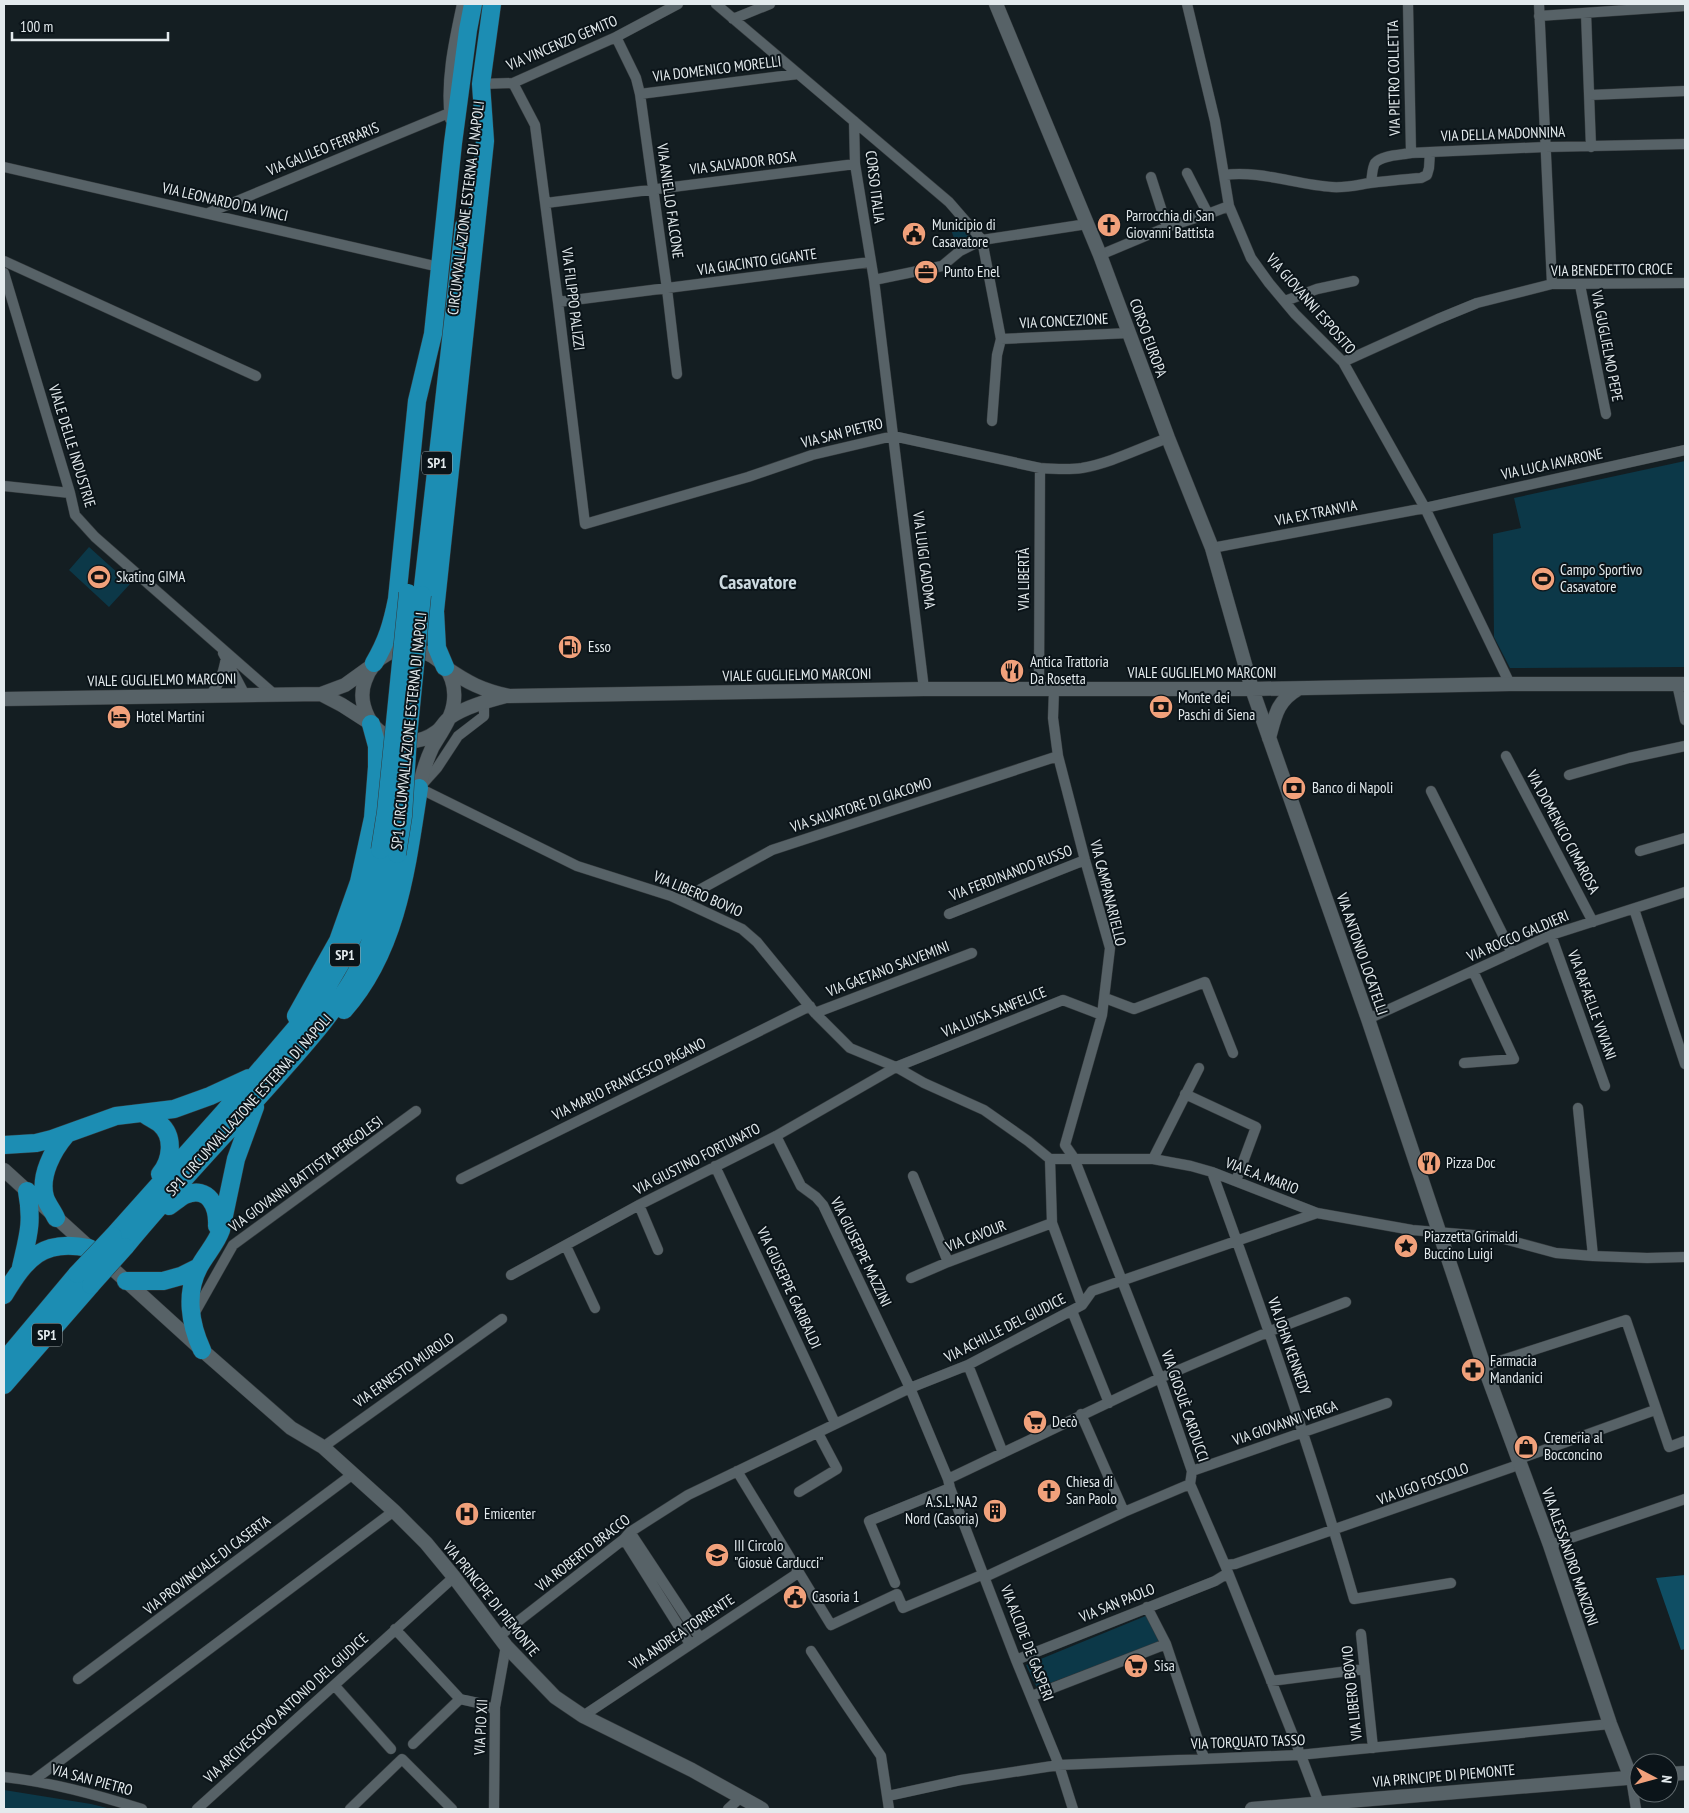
<svg xmlns="http://www.w3.org/2000/svg" width="1689" height="1813" font-family="'PT Sans Narrow',sans-serif">
<style>
.green{fill:#0c3848}
.forest{fill:#0f4e64}
.lines{fill:none;stroke-linecap:round;stroke-linejoin:round}
.street-casing{stroke:#343a3d;stroke-width:11}
.secondary-casing{stroke:#343a3d;stroke-width:15}
.highway-casing{stroke:#343a3d;stroke-width:19}
.street{stroke:#576267;stroke-width:10}
.secondary{stroke:#576267;stroke-width:14}
.highway{stroke:#1c8db3;stroke-width:18}
.highway-bridge-casing{stroke:#343a3d;stroke-width:19;stroke-linecap:butt}
.highway-bridge{stroke:#1c8db3;stroke-width:18}
.labels{text-anchor:middle;stroke-width:4;stroke-linejoin:round;paint-order:stroke}
.shield{fill:#0b1419;stroke:#a2aaad;stroke-width:1}
.shield-label{font-size:14px;font-weight:bold;fill:#e3eaed}
.street-label{font-size:15px;fill:#e3eaed;stroke:#0b1419}
.poi-label{font-size:15px;fill:#e3eaed;stroke:#0b1419;text-anchor:start}
.district-label{font-size:20px;font-weight:bold;fill:#cddae0;stroke:#0b1419}
</style>
<rect width="100%" height="100%" fill="#141e22"/>
<path class="green" d="M962,218L978,237L964,244L956,243L951,230Z
M1685,461V667L1510,668L1494,637L1493,534L1521,528L1514,498Z
M89,547L130,584L109,607L69,570Z
M1148,1615L1159,1642L1037,1688L1026,1665Z
M4,1790L91,1804L111,1809H4Z"/>
<path class="forest" d="M1685,1575V1649L1681,1650L1656,1578Z"/>
<g class="lines">
<g class="street-casing">
<path id="street" d="M716,4L949,202L982,240L1001,339L997,355L992,421
M1187,4L1215,121L1229,206L1251,258L1269,283L1295,314L1343,362L1425,508L1510,684
M1539,4L1552,284
M1586,13L1591,147
M1539,16L1685,6
M733,19L770,4
M616,37L636,78L640,94L667,289L677,374
M513,83L535,125L558,302L585,524L748,477L812,455L893,436L1040,468C1054,469 1068,470 1082,468C1111,463 1140,448 1168,438
M481,84L513,83L616,37L678,4
M640,94L798,74
M1590,95L1685,91
M450,119C445,81 454,41 462,4
M854,121L855,164L874,280L924,689
M1411,153L1430,152
M4,167L439,267
M1187,173L1208,214
M1224,175C1260,170 1297,185 1332,187C1346,188 1357,185 1370,183C1387,181 1404,179 1421,178L1427,175L1429,168L1430,152L1545,147L1685,144
M1151,177L1167,227
M1371,183C1372,177 1372,168 1375,163C1382,155 1401,155 1411,153L1408,4
M546,203L855,164
M208,213L449,113
M1100,255L1167,227L1208,214L1229,206
M4,261L256,376
M4,273L70,493L75,515L95,537L275,695
M874,280L942,266L960,251L982,240L1087,224
M1580,285L1606,414
M1285,301L1317,289L1354,281
M558,302L870,262
M1001,339L1129,333
M1343,362L1438,319L1477,303L1552,284L1685,283
M4,486L70,493
M1212,548L1425,508L1685,450
M223,653L245,695
M1677,684L1685,720
M1039,690L1040,468
M1054,690L1053,718L1058,756L1085,860L1110,948L1102,1015L1065,1145L1074,1158L1160,1378L1192,1471L1190,1484L1225,1565L1298,1748L1299,1755L1302,1758L1319,1803
M209,696C220,684 223,674 226,658
M484,702V716L458,736L437,768L419,788L577,866L671,896L742,929L757,942L815,1013L850,1048L896,1067L924,1083L984,1110L1028,1141L1050,1159H1153L1191,1166L1212,1172L1317,1213L1412,1230L1497,1237L1556,1253L1593,1256L1647,1258L1685,1257
M1506,756L1593,922
M1569,775L1629,758L1685,746
M1431,791L1512,953
M1640,851L1685,838
M681,900L772,850L1058,756
M1634,909L1685,1064
M949,914L1085,860
M1551,935L1605,1086
M1105,998L1134,1009L1205,982L1233,1053
M815,1013L972,953
M1368,1019L1551,935L1685,892
M1464,1063L1514,1059L1473,971
M1185,1094L1256,1127L1236,1181
M1578,1108L1593,1256
M776,1136L801,1186L816,1197L823,1205L910,1388L948,1479L950,1488L1016,1660L1059,1765L1073,1809
M1050,1159L1052,1223L1082,1305
M1153,1159L1199,1068
M715,1166L835,1423
M1212,1172C1263,1313 1313,1455 1354,1599L1451,1583
M913,1176L948,1262
M461,1179L810,1006
M639,1205L658,1250
M566,1246L595,1308
M511,1275L639,1205L776,1136L896,1067L1063,1000L1102,1015
M911,1278L948,1262L1052,1223
M1072,1311L1109,1403
M194,1314L233,1245L416,1111
M968,1365L1003,1453
M1484,1366L1626,1320L1669,1447L1685,1441
M1081,1414L1124,1512
M323,1447L502,1319
M1519,1459L1655,1410
M737,1471L831,1625L897,1594L903,1608L984,1574
M1192,1471L1387,1403
M948,1479L1160,1378L1268,1332L1346,1302
M799,1492L837,1469L818,1433
M630,1532L700,1638
M624,1539L690,1644
M1550,1545L1685,1499
M1225,1565L1235,1564L1521,1464
M985,1577L1124,1512L1190,1484
M895,1583L869,1521L950,1488
M1147,1607L1166,1644L1204,1758
M395,1629L460,1699L478,1703L485,1708L495,1707
M1361,1634L1373,1748
M498,1637L624,1539L630,1532L688,1495L910,1388L968,1365L1082,1305L1092,1291L1317,1213
M811,1651L841,1697L881,1756L889,1809
M1016,1660L1215,1581L1228,1573
M78,1679L353,1474
M1271,1681L1364,1669
M335,1686L391,1749
M1032,1696L1166,1644
M583,1716L798,1573
M413,1744L460,1699
M4,1777C51,1782 97,1795 142,1809
M1631,1778L1636,1809
M34,1780L394,1511
M888,1796L961,1780L1059,1765L1299,1755L1610,1724
M197,1809L454,1577
M350,1809L402,1759L452,1809
M494,1809L495,1707L506,1646
M728,1809L741,1797"/>
</g>
<g class="secondary-casing">
<path id="secondary" d="M996,4L1100,255L1168,438L1212,548L1252,689L1368,1019L1484,1366L1550,1545L1610,1724L1631,1778
M445,667C468,683 482,690 509,696L924,689H1252L1510,684H1685
M321,694L342,705L370,723
M4,699L321,694L345,685L370,667
M1269,738C1275,716 1277,701 1298,689
M419,788C422,774 426,761 432,748C440,734 453,717 454,700C459,646 383,628 365,681C360,694 362,705 368,717C374,730 390,741 404,741C415,742 427,739 436,732C441,729 444,722 449,718C465,707 487,701 506,696
M4,1170L202,1350L291,1428L323,1447L394,1511L426,1543L454,1577L506,1646L555,1697L583,1716L692,1770L762,1809
M1669,1774L1685,1773
M1252,1809L1639,1777"/>
</g>
<g class="highway-casing">
<path id="highway" d="M422,595L464,226
M374,663C387,641 392,624 397,599L417,401L433,334L453,143L468,30L473,4
M445,667L437,648L435,611L485,141L481,84L492,4
M344,1010C398,949 407,865 419,788
M296,1016L338,941L359,882L373,818L377,767V746L371,724
M143,1113C148,1117 155,1120 160,1124C175,1137 171,1161 160,1174
M4,1145L36,1143L52,1139L116,1116L174,1109L210,1096L249,1078
M169,1206C174,1203 179,1198 185,1195C209,1185 218,1207 217,1226
M56,1218C53,1211 47,1204 45,1197C39,1176 53,1150 66,1135
M113,1236L223,1113L318,1002L342,961L359,923L380,850
M125,1247C174,1187 228,1132 279,1074C308,1041 338,1008 359,968C377,932 386,892 397,854
M21,1267C28,1236 33,1223 27,1191
M126,1281H163L181,1276L199,1267
M4,1295C26,1259 42,1238 89,1248
M202,1350C190,1324 185,1293 199,1267C206,1254 216,1244 221,1230L236,1159L255,1107
M4,1361L77,1274
M4,1385L91,1285"/>
</g>
<use href="#street" class="street"/>
<use href="#secondary" class="secondary"/>
<use href="#highway" class="highway"/>
<g class="highway-bridge-casing">
<path id="highway-bridge" d="M380,850L386,812L408,593
M397,854L403,816L408,737L422,595
M77,1274L113,1236
M91,1285L125,1247"/>
</g>
<use href="#highway-bridge" class="highway-bridge"/>
</g>
<defs>
<g id="church-disc" transform="scale(1.25)"><circle r="9.5" fill="#f1a17b" stroke="#0b1419"/><path d="M-1.2-6h2.4v3.5h3.3v2.4h-3.3V6h-2.4V-.1h-3.3v-2.4h3.3Z" fill="#111"/></g>
<g id="civic-disc" transform="scale(1.25)"><circle r="9.5" fill="#f1a17b" stroke="#0b1419"/><path d="M-.6-6.5H3V-4.5H.6V-3L4-1V1h2V6H-6V1h2V-1L-.6-3ZM-1.2 2.5V6h2.4V2.5Z" fill="#111"/></g>
<g id="office-disc" transform="scale(1.25)"><circle r="9.5" fill="#f1a17b" stroke="#0b1419"/><path d="M-6-3h4V-5.5h4V-3h4V5H-6ZM-1-4.5V-3h2v-1.5ZM-6 0V1H6V0Z" fill="#111"/></g>
<g id="stadium-disc" transform="scale(1.25)"><circle r="9.5" fill="#f1a17b" stroke="#0b1419"/><path d="M0-5a6.5 5 0 1 0 0 10a6.5 5 0 1 0 0-10ZM-3.5-1.8h7v3.6h-7Z" fill="#111"/></g>
<g id="fuel-disc" transform="scale(1.25)"><circle r="9.5" fill="#f1a17b" stroke="#0b1419"/><path d="M-5.5-6h7V0h2V4h1.3V-2.5L3-4.5l.8-.8L6-3V5H2.5V1h-1V6h-7ZM-4.2-4.7v3.2H.2V-4.7Z" fill="#111"/></g>
<g id="restaurant-disc" transform="scale(1.25)"><circle r="9.5" fill="#f1a17b" stroke="#0b1419"/><path d="M-5-6h1v4h1v-4h1v4h1v-4h1v5L-1.5 .5V6h-2V.5L-5-1ZM5-6V6H3V1.5H1.5Q1.5-4 5-6Z" fill="#111"/></g>
<g id="bank-disc" transform="scale(1.25)"><circle r="9.5" fill="#f1a17b" stroke="#0b1419"/><path d="M-6-4H6V4H-6ZM0-2.3a2.3 2.3 0 1 0 0 4.6a2.3 2.3 0 1 0 0-4.6Z" fill="#111"/></g>
<g id="hotel-disc" transform="scale(1.25)"><circle r="9.5" fill="#f1a17b" stroke="#0b1419"/><path d="M-6-4.5h1.5V1H6V5H4.5V3h-9V5H-6ZM-4 0a1.8 1.8 0 1 1 3.6 0ZM.5 0V-2.5h3Q6-2.5 6 0Z" fill="#111"/></g>
<g id="sight-disc" transform="scale(1.25)"><circle r="9.5" fill="#f1a17b" stroke="#0b1419"/><path d="M0-6L1.8-2.2L6-1.7L2.9 1.2L3.7 5.4L0 3.3L-3.7 5.4L-2.9 1.2L-6-1.7L-1.8-2.2Z" fill="#111"/></g>
<g id="pharmacy-disc" transform="scale(1.25)"><circle r="9.5" fill="#f1a17b" stroke="#0b1419"/><path d="M-2-6h4v4h4v4h-4v4h-4v-4h-4v-4h4Z" fill="#111"/></g>
<g id="supermarket-disc" transform="scale(1.25)"><circle r="9.5" fill="#f1a17b" stroke="#0b1419"/><path d="M-6-5.5h2.5l.6 2H6L4.5 2H-2.5L-4.4-4H-6ZM-1.5 3.2a1.3 1.3 0 1 0 .1 0ZM3 3.2a1.3 1.3 0 1 0 .1 0Z" fill="#111"/></g>
<g id="shop-disc" transform="scale(1.25)"><circle r="9.5" fill="#f1a17b" stroke="#0b1419"/><path d="M-5-2.5h2.3a2.7 3.5 0 0 1 5.4 0H5L5.5 6h-11ZM-1.5-2.5h3a1.5 2.3 0 0 0-3 0Z" fill="#111"/></g>
<g id="building-disc" transform="scale(1.25)"><circle r="9.5" fill="#f1a17b" stroke="#0b1419"/><path d="M-4-6H4V6H1V3H-1V6H-4ZM-2.5-4.3h1.7v1.8h-1.7ZM.8-4.3h1.7v1.8H.8ZM-2.5-1h1.7V.8h-1.7ZM.8-1h1.7V.8H.8Z" fill="#111"/></g>
<g id="hospital-disc" transform="scale(1.25)"><circle r="9.5" fill="#f1a17b" stroke="#0b1419"/><path d="M-5-5h3v3.5h4V-5h3V5h-3V1.5h-4V5h-3Z" fill="#111"/></g>
<g id="school-disc" transform="scale(1.25)"><circle r="9.5" fill="#f1a17b" stroke="#0b1419"/><path d="M0-5L7-2L0 1L-7-2ZM-4 1L0 2.5L4 1V4Q0 6-4 4Z" fill="#111"/></g>
</defs>
<g fill-rule="evenodd">
<use href="#church-disc" x="1109" y="225"/>
<use href="#civic-disc" x="914" y="234"/>
<use href="#office-disc" x="926" y="272"/>
<use href="#stadium-disc" x="99" y="577"/>
<use href="#stadium-disc" x="1543" y="579"/>
<use href="#fuel-disc" x="570" y="647"/>
<use href="#restaurant-disc" x="1012" y="671"/>
<use href="#bank-disc" x="1161" y="707"/>
<use href="#hotel-disc" x="119" y="717"/>
<use href="#bank-disc" x="1294" y="788"/>
<use href="#restaurant-disc" x="1429" y="1163"/>
<use href="#sight-disc" x="1406" y="1246"/>
<use href="#pharmacy-disc" x="1473" y="1370"/>
<use href="#supermarket-disc" x="1035" y="1422"/>
<use href="#shop-disc" x="1526" y="1447"/>
<use href="#church-disc" x="1049" y="1491"/>
<use href="#building-disc" x="995" y="1511"/>
<use href="#hospital-disc" x="467" y="1514"/>
<use href="#school-disc" x="717" y="1555"/>
<use href="#civic-disc" x="795" y="1597"/>
<use href="#supermarket-disc" x="1136" y="1666"/>
</g>
<g class="labels">
<g class="shield">
<rect x="422" y="451.5" width="30" height="23" rx="4"/>
<rect x="330" y="943.5" width="30" height="23" rx="4"/>
<rect x="32" y="1323.5" width="30" height="23" rx="4"/>
</g>
<g class="shield-label">
<text x="437" y="468">SP1</text>
<text x="345" y="960">SP1</text>
<text x="47" y="1340">SP1</text>
</g>
<g class="street-label">
<text transform="translate(562 43) rotate(-23)" y="5">VIA VINCENZO GEMITO</text>
<text transform="translate(717 69) rotate(-7)" y="5">VIA DOMENICO MORELLI</text>
<text transform="translate(1394 78) rotate(-91)" y="5">VIA PIETRO COLLETTA</text>
<text transform="translate(1503 134) rotate(-2)" y="5">VIA DELLA MADONNINA</text>
<text transform="translate(323 149) rotate(-22)" y="5">VIA GALILEO FERRARIS</text>
<text transform="translate(743 163) rotate(-7)" y="5">VIA SALVADOR ROSA</text>
<text transform="translate(875 187) rotate(83)" y="5">CORSO ITALIA</text>
<text transform="translate(670 201) rotate(82)" y="5">VIA ANIELLO FALCONE</text>
<text transform="translate(225 202) rotate(13)" y="5">VIA LEONARDO DA VINCI</text>
<text transform="translate(466 208) rotate(-83)" y="5">CIRCUMVALLAZIONE ESTERNA DI NAPOLI</text>
<text transform="translate(757 262) rotate(-8)" y="5">VIA GIACINTO GIGANTE</text>
<text transform="translate(1612 270) rotate(-1)" y="5">VIA BENEDETTO CROCE</text>
<text transform="translate(573 299) rotate(83)" y="5">VIA FILIPPO PALIZZI</text>
<text transform="translate(1311 304) rotate(49)" y="5">VIA GIOVANNI ESPOSITO</text>
<text transform="translate(1064 321) rotate(-3)" y="5">VIA CONCEZIONE</text>
<text transform="translate(1148 338) rotate(70)" y="5">CORSO EUROPA</text>
<text transform="translate(1607 346) rotate(79)" y="5">VIA GUGLIELMO PEPE</text>
<text transform="translate(842 433) rotate(-14)" y="5">VIA SAN PIETRO</text>
<text transform="translate(72 446) rotate(73)" y="5">VIALE DELLE INDUSTRIE</text>
<text transform="translate(1552 464) rotate(-12)" y="5">VIA LUCA IAVARONE</text>
<text transform="translate(1316 513) rotate(-11)" y="5">VIA EX TRANVIA</text>
<text transform="translate(924 560) rotate(83)" y="5">VIA LUIGI CADOMA</text>
<text transform="translate(1024 579) rotate(-90)" y="5">VIA LIBERTÀ</text>
<text x="1202" y="678">VIALE GUGLIELMO MARCONI</text>
<text transform="translate(797 675) rotate(-1)" y="5">VIALE GUGLIELMO MARCONI</text>
<text transform="translate(162 680) rotate(-1)" y="5">VIALE GUGLIELMO MARCONI</text>
<text transform="translate(409 731) rotate(-84)" y="5">SP1 CIRCUMVALLAZIONE ESTERNA DI NAPOLI</text>
<text transform="translate(861 805) rotate(-18)" y="5">VIA SALVATORE DI GIACOMO</text>
<text transform="translate(1563 832) rotate(62)" y="5">VIA DOMENICO CIMAROSA</text>
<text transform="translate(1011 873) rotate(-21)" y="5">VIA FERDINANDO RUSSO</text>
<text transform="translate(1108 893) rotate(76)" y="5">VIA CAMPANARIELLO</text>
<text transform="translate(698 894) rotate(23)" y="5">VIA LIBERO BOVIO</text>
<text transform="translate(1518 936) rotate(-23)" y="5">VIA ROCCO GALDIERI</text>
<text transform="translate(1362 954) rotate(71)" y="5">VIA ANTONIO LOCATELLI</text>
<text transform="translate(888 969) rotate(-21)" y="5">VIA GAETANO SALVEMINI</text>
<text transform="translate(1592 1005) rotate(70)" y="5">VIA RAFAELLE VIVIANI</text>
<text transform="translate(994 1012) rotate(-22)" y="5">VIA LUISA SANFELICE</text>
<text transform="translate(629 1079) rotate(-26)" y="5">VIA MARIO FRANCESCO PAGANO</text>
<text transform="translate(249 1105) rotate(-48)" y="5">SP1 CIRCUMVALLAZIONE ESTERNA DI NAPOLI</text>
<text transform="translate(697 1159) rotate(-27)" y="5">VIA GIUSTINO FORTUNATO</text>
<text transform="translate(306 1174) rotate(-36)" y="5">VIA GIOVANNI BATTISTA PERGOLESI</text>
<text transform="translate(1262 1176) rotate(21)" y="5">VIA E.A. MARIO</text>
<text transform="translate(976 1236) rotate(-21)" y="5">VIA CAVOUR</text>
<text transform="translate(861 1252) rotate(64)" y="5">VIA GIUSEPPE MAZZINI</text>
<text transform="translate(789 1288) rotate(65)" y="5">VIA GIUSEPPE GARIBALDI</text>
<text transform="translate(1005 1328) rotate(-27)" y="5">VIA ACHILLE DEL GIUDICE</text>
<text transform="translate(1289 1346) rotate(71)" y="5">VIA JOHN KENNEDY</text>
<text transform="translate(404 1370) rotate(-35)" y="5">VIA ERNESTO MUROLO</text>
<text transform="translate(1185 1406) rotate(71)" y="5">VIA GIOSUÈ CARDUCCI</text>
<text transform="translate(1285 1423) rotate(-19)" y="5">VIA GIOVANNI VERGA</text>
<text transform="translate(1423 1484) rotate(-20)" y="5">VIA UGO FOSCOLO</text>
<text transform="translate(583 1553) rotate(-38)" y="5">VIA ROBERTO BRACCO</text>
<text transform="translate(1570 1557) rotate(71)" y="5">VIA ALESSANDRO MANZONI</text>
<text transform="translate(207 1565) rotate(-37)" y="5">VIA PROVINCIALE DI CASERTA</text>
<text transform="translate(491 1599) rotate(51)" y="5">VIA PRINCIPE DI PIEMONTE</text>
<text transform="translate(1117 1603) rotate(-22)" y="5">VIA SAN PAOLO</text>
<text transform="translate(682 1632) rotate(-34)" y="5">VIA ANDREA TORRENTE</text>
<text transform="translate(1027 1643) rotate(69)" y="5">VIA ALCIDE DE GASPERI</text>
<text transform="translate(1352 1693) rotate(-96)" y="5">VIA LIBERO BOVIO</text>
<text transform="translate(286 1708) rotate(-42)" y="5">VIA ARCIVESCOVO ANTONIO DEL GIUDICE</text>
<text transform="translate(481 1727) rotate(-87)" y="5">VIA PIO XII</text>
<text transform="translate(1248 1742) rotate(-2)" y="5">VIA TORQUATO TASSO</text>
<text transform="translate(1444 1776) rotate(-5)" y="5">VIA PRINCIPE DI PIEMONTE</text>
<text transform="translate(92 1780) rotate(15)" y="5">VIA SAN PIETRO</text>
</g>
<g class="poi-label">
<text x="1126" y="221">Parrocchia di San<tspan x="1126" dy="17">Giovanni Battista</tspan></text>
<text x="932" y="230">Municipio di<tspan x="932" dy="17">Casavatore</tspan></text>
<text x="944" y="277">Punto Enel</text>
<text x="1560" y="575">Campo Sportivo<tspan x="1560" dy="17">Casavatore</tspan></text>
<text x="116" y="582">Skating GIMA</text>
<text x="588" y="652">Esso</text>
<text x="1030" y="667">Antica Trattoria<tspan x="1030" dy="17">Da Rosetta</tspan></text>
<text x="1178" y="703">Monte dei<tspan x="1178" dy="17">Paschi di Siena</tspan></text>
<text x="136" y="722">Hotel Martini</text>
<text x="1312" y="793">Banco di Napoli</text>
<text x="1446" y="1168">Pizza Doc</text>
<text x="1424" y="1242">Piazzetta Grimaldi<tspan x="1424" dy="17">Buccino Luigi</tspan></text>
<text x="1490" y="1366">Farmacia<tspan x="1490" dy="17">Mandanici</tspan></text>
<text x="1052" y="1427">Decò</text>
<text x="1544" y="1443">Cremeria al<tspan x="1544" dy="17">Bocconcino</tspan></text>
<text x="1066" y="1487">Chiesa di<tspan x="1066" dy="17">San Paolo</tspan></text>
<text x="978" y="1507" text-anchor="end">A.S.L. NA2<tspan x="978" dy="17">Nord (Casoria)</tspan></text>
<text x="484" y="1519">Emicenter</text>
<text x="734" y="1551">III Circolo<tspan x="734" dy="17">"Giosuè Carducci"</tspan></text>
<text x="812" y="1602">Casoria 1</text>
<text x="1154" y="1671">Sisa</text>
</g>
<g class="district-label">
<text x="758" y="589">Casavatore</text>
</g>
</g>
<rect width="1689" height="1813" fill="none" stroke="#e3eaed" stroke-width="10"/>
<g transform="translate(1654 1778) rotate(96)"><circle r="24" fill="#0b1419" stroke="#616a6e"/>
<path d="M0-4L9 19L0 12L-9 19Z" fill="#f1a17b"/>
<text y="-8" font-size="14" font-weight="bold" text-anchor="middle" fill="#e3eaed">N</text>
</g>
<path d="M12 32v8h156v-8" fill="none" stroke="#e3eaed" stroke-width="2.5"/>
<text x="20" y="32" font-size="15" fill="#e3eaed" stroke="#0b1419" stroke-width="4" paint-order="stroke">100 m</text>
</svg>
